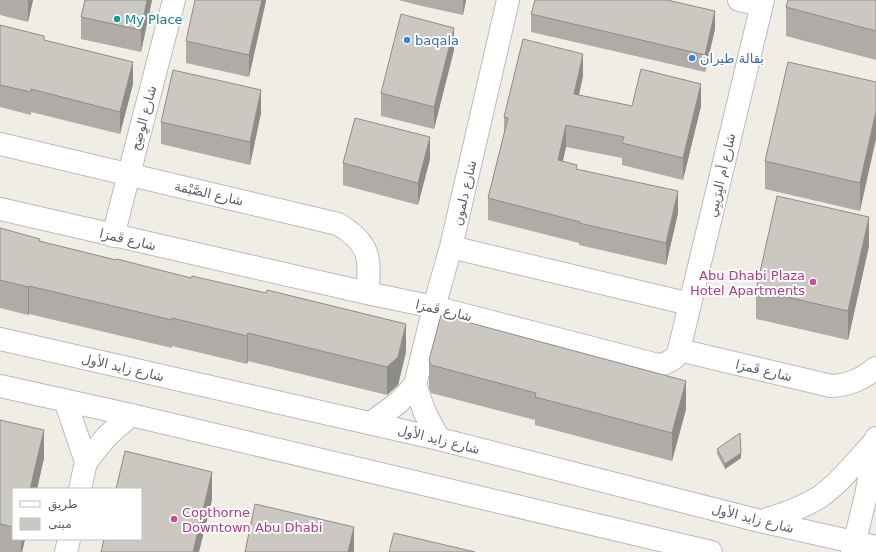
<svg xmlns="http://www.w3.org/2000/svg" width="876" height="552" font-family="'DejaVu Sans',Cairo,sans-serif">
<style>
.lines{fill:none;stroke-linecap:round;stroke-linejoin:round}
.street-casing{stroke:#b8bbbf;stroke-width:24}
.secondary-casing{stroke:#b7babf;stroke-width:24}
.street{stroke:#fff;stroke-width:22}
.secondary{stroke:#fff;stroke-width:22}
.wall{fill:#afaca7}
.shaded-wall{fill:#8e8c88}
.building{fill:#cbc8c2;stroke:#8e8c88}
.culture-dot{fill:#0f9aa8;stroke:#fff;stroke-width:1.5}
.shop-dot{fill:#3f7fe0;stroke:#fff;stroke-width:1.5}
.hotel-dot{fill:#d1479c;stroke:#fff;stroke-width:1.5}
.labels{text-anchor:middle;stroke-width:4;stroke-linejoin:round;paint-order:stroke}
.culture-label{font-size:13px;fill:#0d838f;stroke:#fff;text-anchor:start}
.shop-label{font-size:13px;fill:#366cbe;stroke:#fff;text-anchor:start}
.street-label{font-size:13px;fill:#5d6166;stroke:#fff}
.hotel-label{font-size:13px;fill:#b23c85;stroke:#fff;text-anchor:end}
</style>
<rect width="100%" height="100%" fill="#f0ede5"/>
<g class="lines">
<g class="street-casing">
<path id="street" d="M739,0L762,5
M0,144L338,224C370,243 371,258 367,293
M0,209L367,293L434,307L658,365C667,364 672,361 678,354L763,0
M113,236L174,0
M451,247L690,304
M679,350L831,386C850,385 862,379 876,368
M415,385L425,413L439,439
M65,400L86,462
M371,423L398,403L415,385L434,307L451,247L508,0
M80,489L86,462L107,436L131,415
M66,552L69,539"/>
</g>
<g class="secondary-casing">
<path id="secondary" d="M0,339L439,439L760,521L876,547
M0,386L131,415L711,552
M761,521C782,515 803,508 821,496C842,481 858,459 875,441
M852,552L866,496L876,438"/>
</g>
<use href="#street" class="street"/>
<use href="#secondary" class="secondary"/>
</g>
<path class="wall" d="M0,0H33L28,22L0,15Z
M85,0H152L141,52L81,39V17Z
M266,0L249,77L186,63V41Z
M398,0H466L463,15L422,6Z
M876,0V60L786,36V7Z
M531,14L715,29L705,72L531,32Z
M0,25L44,40L133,84L120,134L31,112V115L0,107Z
M454,50L434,129L381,116V93Z
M583,76L579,95L632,106H701L683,180L622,165V158L566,147L563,161L577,169L678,213L666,265L579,245V243L488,220V198L504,133V117Z
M876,82L860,211L765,189V161Z
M261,113L250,165L161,144V122Z
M430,159L418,205L343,185V163Z
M0,228L40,241L406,352L398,385L387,395L248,361L247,364L172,346V348L29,314L28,315L0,308Z
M869,246L848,340L756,319V290Z
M429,360L686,409L672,461L535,425V420L431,393L429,388Z
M0,420L44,458L37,489H13V539H25L22,552H0Z
M717,449L741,458L725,469L717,454Z"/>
<path class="shaded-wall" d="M28,0H33L28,22Z
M147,0H152L141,52V30Z
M262,0H266V1L249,77V55Z
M463,0H466L463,15Z
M715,11V29L705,72V55Z
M454,28V50L434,129V107Z
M583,54V76L574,116V94Z
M133,62V84L120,134V112Z
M701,84V106L683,180V158Z
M261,90V113L250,165V142Z
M876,111V139L860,211V183Z
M566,125V147L558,181V160Z
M430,137V159L418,205V183Z
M678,191V213L666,265V243Z
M869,217V246L848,340V311Z
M29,286V314L28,315V287Z
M406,324V352L398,385L387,395V367Z
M248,333V361L247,364V336Z
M686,381V409L672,461V433Z
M44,430V458L37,489H30Z
M741,453V458L725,469V464Z
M212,472V500L199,552H193Z
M354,527V552H348Z
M21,539H25L22,552H21Z"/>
<path class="building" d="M85,0H147L141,30L81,17Z
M195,0H262L249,55L186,41Z
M535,0H667L715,11L705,55L531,14Z
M788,0H876V31L786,7Z
M401,14L454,28L434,107L381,93Z
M0,25L44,36V40L133,62L120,112L31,89V92L0,85Z
M523,39L583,54L574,94L632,106L641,69L701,84L683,158L622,143L624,137L566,125L558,160L577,165L576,169L678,191L666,243L579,223L580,222L488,198L508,118L504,117Z
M788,62L876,82V111L860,183L765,161Z
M173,70L261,90L250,142L161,122Z
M355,118L430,137L418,183L343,163Z
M777,196L869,217L848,311L756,290Z
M0,228L40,239L39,241L116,260L117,259L191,278L192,276L266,293L267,290L406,324L398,357L387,367L248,333L247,336L172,318V320L29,286L28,287L0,280Z
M441,315L686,381L672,433L535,397L536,393L431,365L429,360Z
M0,420L44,430L30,489H13V527L0,524Z
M740,433L741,453L725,464L717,449Z
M125,451L212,472L193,552H101L104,539H141V489H116Z
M255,504L354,527L348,552H245Z
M394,533L475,552H389Z"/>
<circle class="culture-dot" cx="117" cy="19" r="4"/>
<g class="shop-dot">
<circle cx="407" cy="40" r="4"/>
<circle cx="692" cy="58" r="4"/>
</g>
<g class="hotel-dot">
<circle cx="813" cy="282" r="4"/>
<circle cx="174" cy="519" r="4"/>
</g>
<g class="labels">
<g class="culture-label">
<text x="125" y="24">My Place</text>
</g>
<g class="shop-label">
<text x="415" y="45">baqala</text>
<text x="700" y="63">بقالة طيران</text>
</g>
<g class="street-label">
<text transform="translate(143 118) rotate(-75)" y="5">شارع الوِضِح</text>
<text transform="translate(721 175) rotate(-77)" y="5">شارع أم اليِرَيبِي</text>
<text transform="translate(209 193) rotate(13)" y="5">شارع الصَّيْمَة</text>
<text transform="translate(464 193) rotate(-77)" y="5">شارع دلمون</text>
<text transform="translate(128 239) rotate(13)" y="5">شارع قَمرَا</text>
<text transform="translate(444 310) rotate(13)" y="5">شارع قَمرَا</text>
<text transform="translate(123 367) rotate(13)" y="5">شارع زايد الأول</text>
<text transform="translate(764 370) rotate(13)" y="5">شارع قَمرَا</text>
<text transform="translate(439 439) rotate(14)" y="5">شارع زايد الأول</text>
<text transform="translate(753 518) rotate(14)" y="5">شارع زايد الأول</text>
</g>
<g class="hotel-label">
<text x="805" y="280">Abu Dhabi Plaza<tspan x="805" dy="15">Hotel Apartments</tspan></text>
<text x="182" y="517" text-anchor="start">Copthorne<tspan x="182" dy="15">Downtown Abu Dhabi</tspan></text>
</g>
</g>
<rect x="12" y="488" width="130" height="52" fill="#ffffff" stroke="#bec0c2"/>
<rect x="20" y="501" width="20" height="6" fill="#ffffff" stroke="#bec0c2"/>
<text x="48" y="508" font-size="12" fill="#5d6166">طريق</text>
<rect x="20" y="518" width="20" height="12" fill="#cbc8c2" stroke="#bec0c2"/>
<text x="48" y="528" font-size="12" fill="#5d6166">مبنى</text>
</svg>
